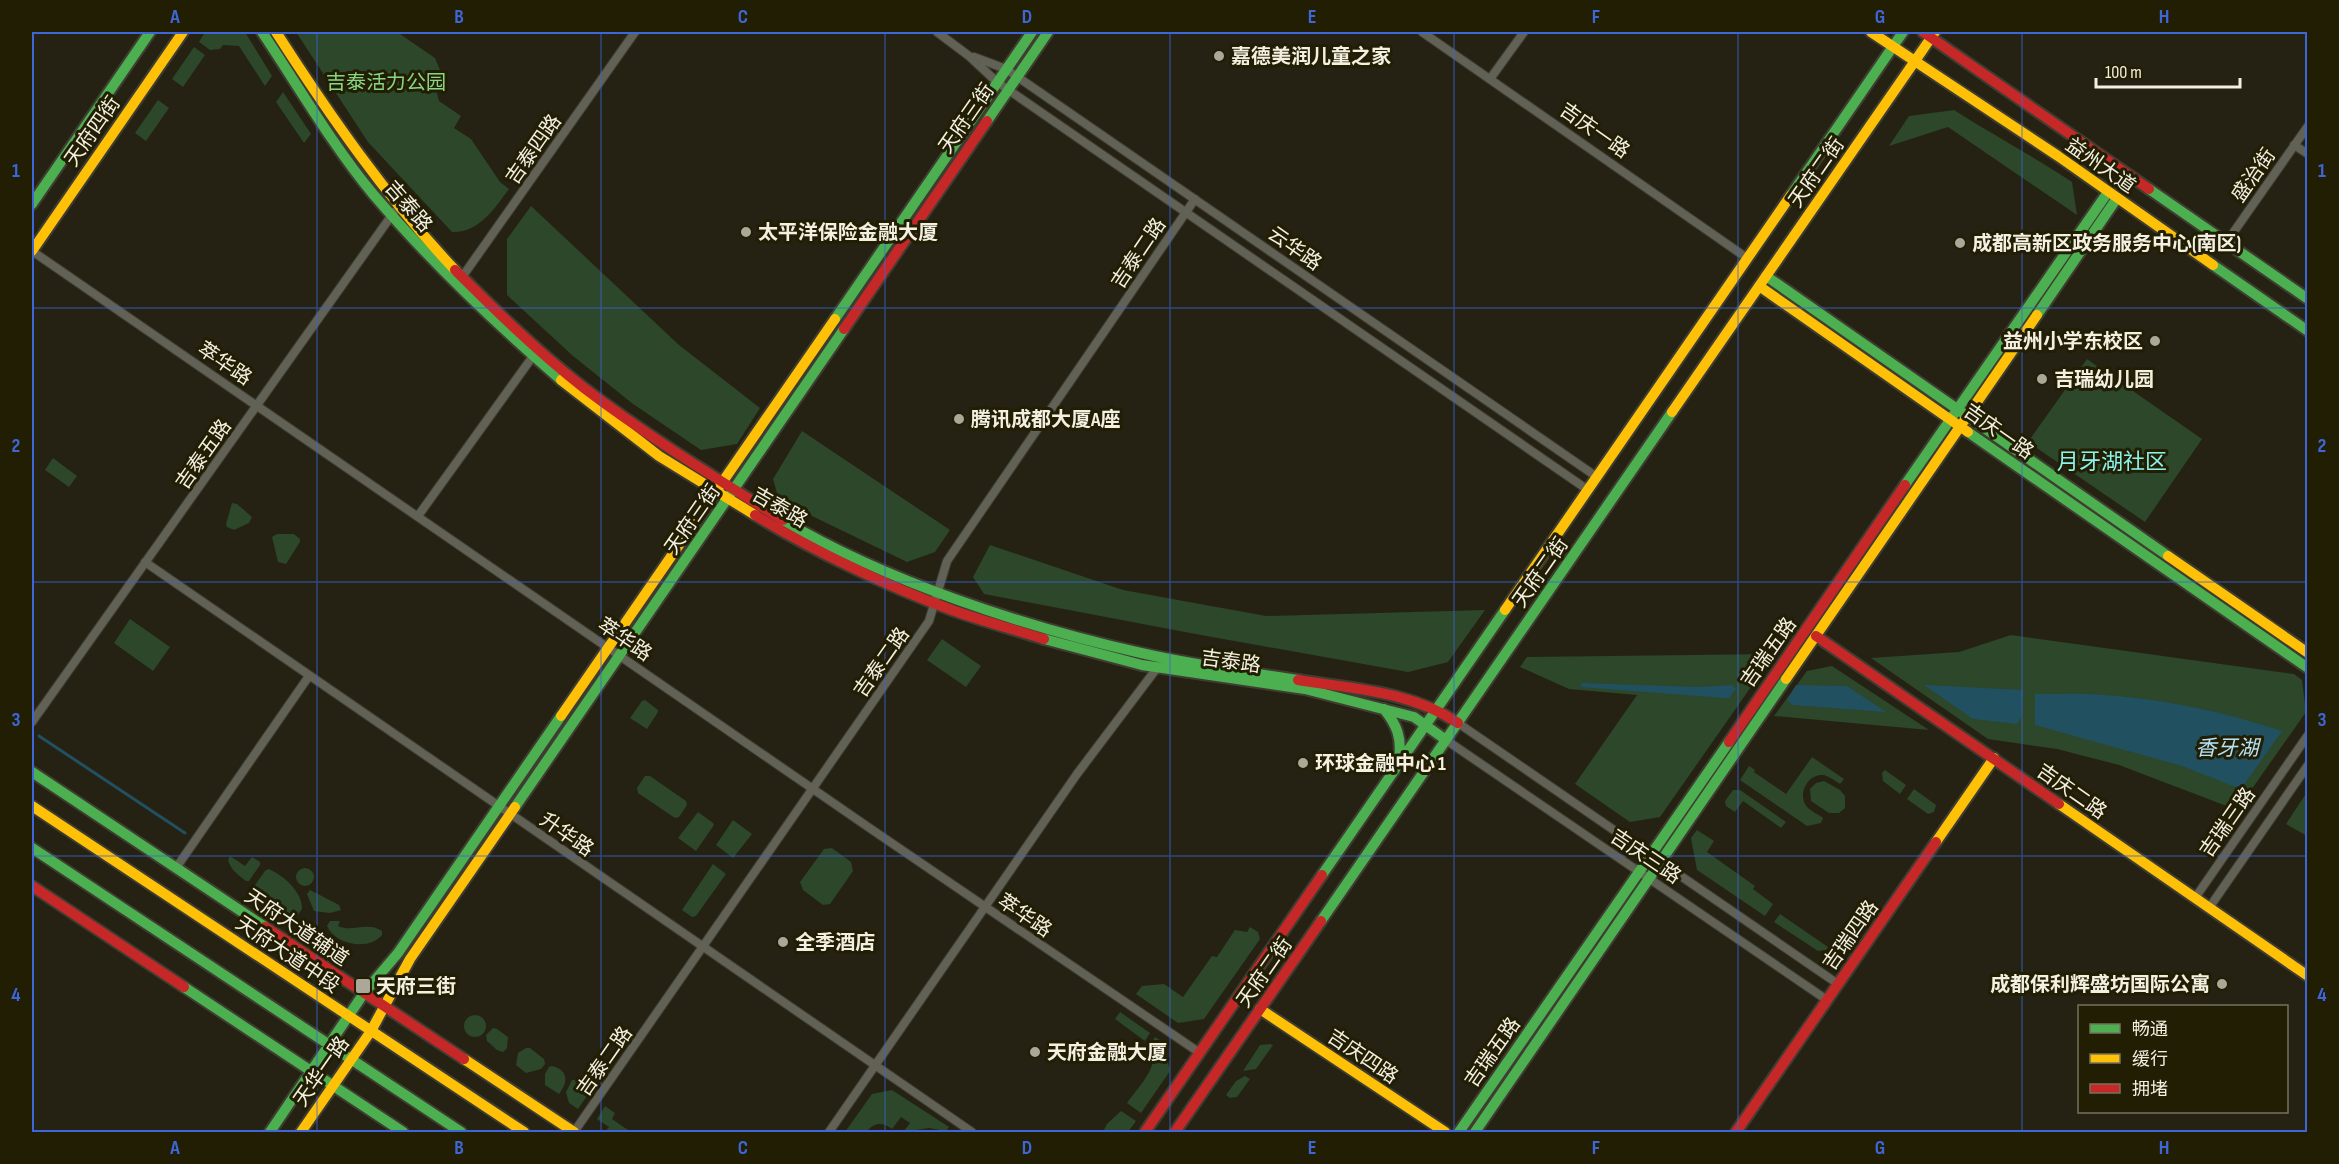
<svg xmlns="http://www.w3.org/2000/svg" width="2339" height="1164" font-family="'Sofia Sans Condensed','Noto Sans SC',sans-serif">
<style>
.green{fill:#2c4729}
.water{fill:#215061}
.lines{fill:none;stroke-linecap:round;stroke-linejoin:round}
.stream{stroke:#215061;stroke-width:3}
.secondary-tunnel{stroke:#444133;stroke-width:10;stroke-dasharray:10 5;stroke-linecap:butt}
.street-casing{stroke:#3f3d32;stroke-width:10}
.fast-casing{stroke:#3f3d32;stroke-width:14}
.slow-casing{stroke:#3f3d32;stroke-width:14}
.jam-casing{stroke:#3f3d32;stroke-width:14}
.street{stroke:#626156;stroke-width:8}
.fast{stroke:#4caf50;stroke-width:10}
.slow{stroke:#ffc107;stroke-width:10}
.jam{stroke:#c62828;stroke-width:10}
.grid{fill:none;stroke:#3d66d9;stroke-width:1.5;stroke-opacity:0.55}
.poi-dot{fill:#aba899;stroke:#221e04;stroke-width:2}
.labels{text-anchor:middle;stroke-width:6;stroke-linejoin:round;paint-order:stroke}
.poi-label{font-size:20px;font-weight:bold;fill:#f3f0e1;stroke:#221e04;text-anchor:start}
.park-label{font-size:20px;fill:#88d684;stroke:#221e04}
.street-label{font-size:20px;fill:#f3f0e1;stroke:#221e04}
.water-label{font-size:21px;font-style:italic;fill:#b5e2f7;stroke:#221e04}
.quarter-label{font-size:22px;fill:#8af4ec;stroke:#221e04}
.neatline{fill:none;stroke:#3d66d9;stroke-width:2}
.grid-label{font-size:20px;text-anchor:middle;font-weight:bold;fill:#3d66d9}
</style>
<rect width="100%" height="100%" fill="#252214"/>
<path class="green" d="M205,32H245L272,76L265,86L239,46L223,45L220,49L210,50L199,42Z
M296,32H397L435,58L440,70L434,82L439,101L461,116L454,128L471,139L500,182L509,189C494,209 479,233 452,232L368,142Z
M194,47L205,55L183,87L172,79Z
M283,92L311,134L304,143L276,102Z
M158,100L169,108L146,141L135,133Z
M1954,110C1993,135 2033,156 2072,182L2077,215L1948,127L1889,146L1909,116Z
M531,206L679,345L760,408L737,444L701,450L633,404L573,356L507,295V239Z
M2087,359L2202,439L2145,522L2028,442Z
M802,431L950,530L935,552L907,562L779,500L773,479Z
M53,458L77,476L69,487L45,470Z
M232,503L237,504L252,517L249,523L234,530L227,527L226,524Z
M277,534H294L300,539V542L286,564L278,562L272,537Z
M990,545L1123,590L1266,616L1485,610L1448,662L1408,672L1201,635L984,594L973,577Z
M130,619L170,647L153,671L114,643Z
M2011,635L2294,674L2302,680L2306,712L2237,810L2119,765L2057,749L1988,739L1871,658L1959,652Z
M942,639L981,666L966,687L927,660Z
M1774,654L1660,817L1630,822L1575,784L1637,695L1569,689L1520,667L1527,657Z
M1832,666L1929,730L1774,716L1807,671Z
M645,700L658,710V712L647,729L630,718L642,701Z
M1812,757L1844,779L1840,784C1835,781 1829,776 1823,775C1807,774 1797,795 1807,807C1811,811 1819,815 1823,818L1821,823L1807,826L1740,780L1749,766L1755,770L1754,772L1786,794Z
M1885,770L1906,785L1900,794L1883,781L1882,773Z
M645,776H650L686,801L687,805L679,817L675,818L638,793L637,788Z
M1824,781L1840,790L1845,796V808L1839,813H1829L1811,801L1810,789L1816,783Z
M1914,789L1936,805L1934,812L1928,814L1907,799Z
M1733,790H1740L1786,822L1781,828L1743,801L1735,812L1726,806L1725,801Z
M2307,792V836L2286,824Z
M698,812L713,823L714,825L696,851L678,838Z
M733,820L752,834L733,858L716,845Z
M1697,830L1714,841L1707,852L1755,886L1753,889L1773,904L1765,916L1697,870L1691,838Z
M832,848L851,862L853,871L830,904L823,905L803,890L800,882L824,849Z
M230,856L245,866L252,857L260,862V865L249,881H246C238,875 231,870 228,860Z
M713,864L726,874L696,916L692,917L682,910Z
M296 877a9 9 0 1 1 18 0a9 9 0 1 1-18 0Z
M268,869C283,874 303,893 302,909L297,916L289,918L255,896L253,888L265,871Z
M310,890L339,905L341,910L330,913L314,911L307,894Z
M1780,914L1828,947L1826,950L1818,951L1774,922Z
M330,921H340L338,926C352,933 367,921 382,931V935C369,951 335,945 327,926Z
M1250,927L1258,932L1260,939L1204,1019L1178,1023L1136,994L1142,986L1164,984L1183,997L1212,956L1217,957L1235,930L1247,932Z
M1120,1012L1150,1033L1145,1041L1115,1019Z
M464 1026a11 11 0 1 1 22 0a11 11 0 1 1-22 0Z
M493,1028L497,1029L508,1037L507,1048L503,1052L497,1050L487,1041L486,1035Z
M1155,1037L1163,1042L1170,1071L1141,1113L1127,1103C1137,1088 1163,1064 1150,1045Z
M1270,1044L1273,1045L1256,1069L1243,1071L1260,1045Z
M526,1048H530L544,1059L545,1064L541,1069L526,1073L516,1065L518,1053Z
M552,1066C569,1070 568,1083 559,1094L545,1085V1074L549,1067Z
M1245,1076L1250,1079L1237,1097L1230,1098L1226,1095L1236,1081Z
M572,1080H575L587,1088L589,1093L578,1109L569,1103L566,1092Z
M892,1090L949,1127L946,1131L929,1128L903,1132L910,1123L901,1117L892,1129C882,1122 875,1122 866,1132H845L872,1094Z
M605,1106L615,1113L612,1119L628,1130L625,1132H605L609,1127L597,1119Z
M1121,1111L1136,1121L1128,1132H1103L1107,1124Z"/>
<path class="water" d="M1581,683L1698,687L1732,685L1736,689L1729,698H1724L1581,687Z
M1796,685L1847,686L1886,712L1793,705L1787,700Z
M1924,685L2023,690L2021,717L2017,724L1973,719Z
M2035,694C2058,694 2082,693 2105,695C2166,699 2224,712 2282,731L2241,789L2182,766L2035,725Z"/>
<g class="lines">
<path class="stream" d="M39,736L185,833"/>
<path class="secondary-tunnel" d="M1958,417L2308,660
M1466,1132L1655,857"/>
<g class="street-casing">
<path id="street" d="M937,32L969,56L997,82L1588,490
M1422,32L1747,258
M974,57L1006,69L1597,477
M1490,79L1524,32
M2294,145L2308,154
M2226,243L2308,126
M32,251L871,829L1200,1053
M460,280L635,32
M418,516L536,352
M145,562L972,1132
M32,722L394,212
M1458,723L1838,984
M1446,740L1827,1000
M176,868L309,676
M2195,898L2308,735
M2209,908L2308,765
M574,1132L929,621L947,561L1195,199
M829,1132L1077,774L1160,664"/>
</g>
<g class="fast-casing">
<path id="fast" d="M262,32C297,84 333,146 373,194C430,261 494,322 561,380
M987,121L1048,32
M2149,189L2308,299
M1791,195L1903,32
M32,204L150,32
M2213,265L2308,331
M1766,276L2168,556
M2037,315L2117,198
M835,319L1032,32
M1968,432L2308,668
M1905,485L2108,192
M783,520C885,581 1025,627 1141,653C1193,665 1246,672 1298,680
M1044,639L1142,665L1305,689L1414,717L1446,740
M1384,709C1397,725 1402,738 1399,759
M32,772L265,927
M515,807L844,329
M32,848L461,1132
M1322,875L1505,610
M1321,921L1672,412
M184,987L403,1132
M270,1132L364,993L398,953L561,716
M1459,1132L1729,742
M1475,1132L1786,679"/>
</g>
<g class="slow-casing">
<path id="slow" d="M276,32C330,116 387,198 455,270
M1871,32L2058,156L2213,265
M32,251L183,32
M1759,286L1968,432
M561,380L659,456L755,515
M1672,412L1935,32
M2168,556L2308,653
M1505,610L1791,195
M1786,679L2037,315
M561,716L835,319
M2059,804L2308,976
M32,806L524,1132
M1936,842L1994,758
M1260,1009L1445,1132
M464,1059L574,1132
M301,1132L371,1031L410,959L515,807"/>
</g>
<g class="jam-casing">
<path id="jam" d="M1923,32L2149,189
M455,270C496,311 538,352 584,388C647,436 716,478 783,520
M844,329L987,121
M755,515C814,551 887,586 952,610C982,621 1013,629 1044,639
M1816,636L2059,804
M1298,680C1353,689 1411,691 1458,723
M1729,742L1905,485
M32,886L184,987
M265,927L464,1059
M1145,1132L1322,875
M1175,1132L1321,921
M1736,1132L1936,842"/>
</g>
<use href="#street" class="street"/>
<use href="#fast" class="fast"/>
<use href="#slow" class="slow"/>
<use href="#jam" class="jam"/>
</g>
<path class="grid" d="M317,32V1132M601,32V1132M885,32V1132M1170,32V1132M1454,32V1132M1738,32V1132M2022,32V1132M32,308H2308M32,582H2308M32,856H2308"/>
<g class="poi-dot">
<circle cx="1219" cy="56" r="6"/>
<circle cx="746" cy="232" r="6"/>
<circle cx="1960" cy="243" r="6"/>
<circle cx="2155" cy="341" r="6"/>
<circle cx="2042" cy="379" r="6"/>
<circle cx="959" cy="419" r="6"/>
<circle cx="1303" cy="763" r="6"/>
<circle cx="783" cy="942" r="6"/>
<circle cx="2222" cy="984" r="6"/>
<rect x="355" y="978" width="16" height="16" rx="3"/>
<circle cx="1035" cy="1052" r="6"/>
</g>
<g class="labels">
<g class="poi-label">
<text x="1231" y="63">嘉德美润儿童之家</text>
<text x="758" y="239">太平洋保险金融大厦</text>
<text x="1972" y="250">成都高新区政务服务中心(南区)</text>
<text x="2143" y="348" text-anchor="end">益州小学东校区</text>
<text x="2054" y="386">吉瑞幼儿园</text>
<text x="971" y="426">腾讯成都大厦A座</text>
<text x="1315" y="770">环球金融中心 1</text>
<text x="795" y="949">全季酒店</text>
<text x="2210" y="991" text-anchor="end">成都保利辉盛坊国际公寓</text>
<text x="376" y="993">天府三街</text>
<text x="1047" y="1059">天府金融大厦</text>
</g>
<g class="park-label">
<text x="386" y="89">吉泰活力公园</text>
</g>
<g class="street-label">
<text transform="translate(966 118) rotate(-55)" y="7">天府三街</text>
<text transform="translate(1595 130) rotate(35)" y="7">吉庆一路</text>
<text transform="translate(92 131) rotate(-55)" y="7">天府四街</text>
<text transform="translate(533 149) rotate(-55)" y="7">吉泰四路</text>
<text transform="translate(2101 165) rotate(35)" y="7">益州大道</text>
<text transform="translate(1816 172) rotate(-55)" y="7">天府二街</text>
<text transform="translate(2253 175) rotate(-55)" y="7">盛治街</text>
<text transform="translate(409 206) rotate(49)" y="7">吉泰路</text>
<text transform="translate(1295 248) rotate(35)" y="7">云华路</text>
<text transform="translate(1138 253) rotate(-56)" y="7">吉泰二路</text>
<text transform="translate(225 363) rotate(34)" y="7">萃华路</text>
<text transform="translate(1999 431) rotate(35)" y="7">吉庆一路</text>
<text transform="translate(203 454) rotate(-55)" y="7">吉泰五路</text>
<text transform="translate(780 507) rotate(30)" y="7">吉泰路</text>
<text transform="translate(692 519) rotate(-55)" y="7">天府三街</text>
<text transform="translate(1540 572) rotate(-55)" y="7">天府二街</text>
<text transform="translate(625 639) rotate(34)" y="7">萃华路</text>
<text transform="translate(1768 652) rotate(-55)" y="7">吉瑞五路</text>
<text transform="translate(1231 661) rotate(8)" y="7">吉泰路</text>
<text transform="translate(881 662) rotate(-55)" y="7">吉泰二路</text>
<text transform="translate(2072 791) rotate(35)" y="7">吉庆二路</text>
<text transform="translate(2227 822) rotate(-55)" y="7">吉瑞三路</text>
<text transform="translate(567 834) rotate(35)" y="7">升华路</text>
<text transform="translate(1646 856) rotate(34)" y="7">吉庆三路</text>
<text transform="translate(1025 915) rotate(34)" y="7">萃华路</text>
<text transform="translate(297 927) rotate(34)" y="7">天府大道辅道</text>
<text transform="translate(1850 935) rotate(-55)" y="7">吉瑞四路</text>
<text transform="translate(288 954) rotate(34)" y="7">天府大道中段</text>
<text transform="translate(1264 972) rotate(-55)" y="7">天府二街</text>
<text transform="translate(1492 1052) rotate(-55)" y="7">吉瑞五路</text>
<text transform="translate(1363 1056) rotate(34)" y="7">吉庆四路</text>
<text transform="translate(604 1061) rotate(-55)" y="7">吉泰二路</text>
<text transform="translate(321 1071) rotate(-55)" y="7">天华一路</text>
</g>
<g class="water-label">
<text x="2227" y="755">香牙湖</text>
</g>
<g class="quarter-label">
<text x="2112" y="469">月牙湖社区</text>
</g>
</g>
<rect width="2339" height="1164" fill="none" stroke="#221e04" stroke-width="66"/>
<rect x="2078" y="1005" width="210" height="108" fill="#221e04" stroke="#76725c" stroke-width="1.5"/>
<rect x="2090" y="1024" width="30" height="9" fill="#4caf50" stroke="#76725c" stroke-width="1.5"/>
<text x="2132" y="1035" font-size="18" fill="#f3f0e1">畅通</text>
<rect x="2090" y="1054" width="30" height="9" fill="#ffc107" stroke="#76725c" stroke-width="1.5"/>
<text x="2132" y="1065" font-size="18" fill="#f3f0e1">缓行</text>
<rect x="2090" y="1084" width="30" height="9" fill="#c62828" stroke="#76725c" stroke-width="1.5"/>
<text x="2132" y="1095" font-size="18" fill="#f3f0e1">拥堵</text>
<path d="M2096 78v9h144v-9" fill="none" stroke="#f3f0e1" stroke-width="3"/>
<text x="2105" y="78" font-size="18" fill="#f3f0e1" stroke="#221e04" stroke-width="4.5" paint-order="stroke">100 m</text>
<rect x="33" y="33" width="2273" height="1098" class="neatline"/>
<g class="grid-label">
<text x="175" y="23">A</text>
<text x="459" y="23">B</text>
<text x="743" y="23">C</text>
<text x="1027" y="23">D</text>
<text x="1312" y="23">E</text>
<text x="1596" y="23">F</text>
<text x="1880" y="23">G</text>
<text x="2164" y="23">H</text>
<text x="16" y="177">1</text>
<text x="2322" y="177">1</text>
<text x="16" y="452">2</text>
<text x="2322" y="452">2</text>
<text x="16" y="726">3</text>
<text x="2322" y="726">3</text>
<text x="16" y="1001">4</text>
<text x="2322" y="1001">4</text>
<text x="175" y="1154">A</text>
<text x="459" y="1154">B</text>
<text x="743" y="1154">C</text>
<text x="1027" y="1154">D</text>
<text x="1312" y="1154">E</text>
<text x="1596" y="1154">F</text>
<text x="1880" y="1154">G</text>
<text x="2164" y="1154">H</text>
</g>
</svg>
